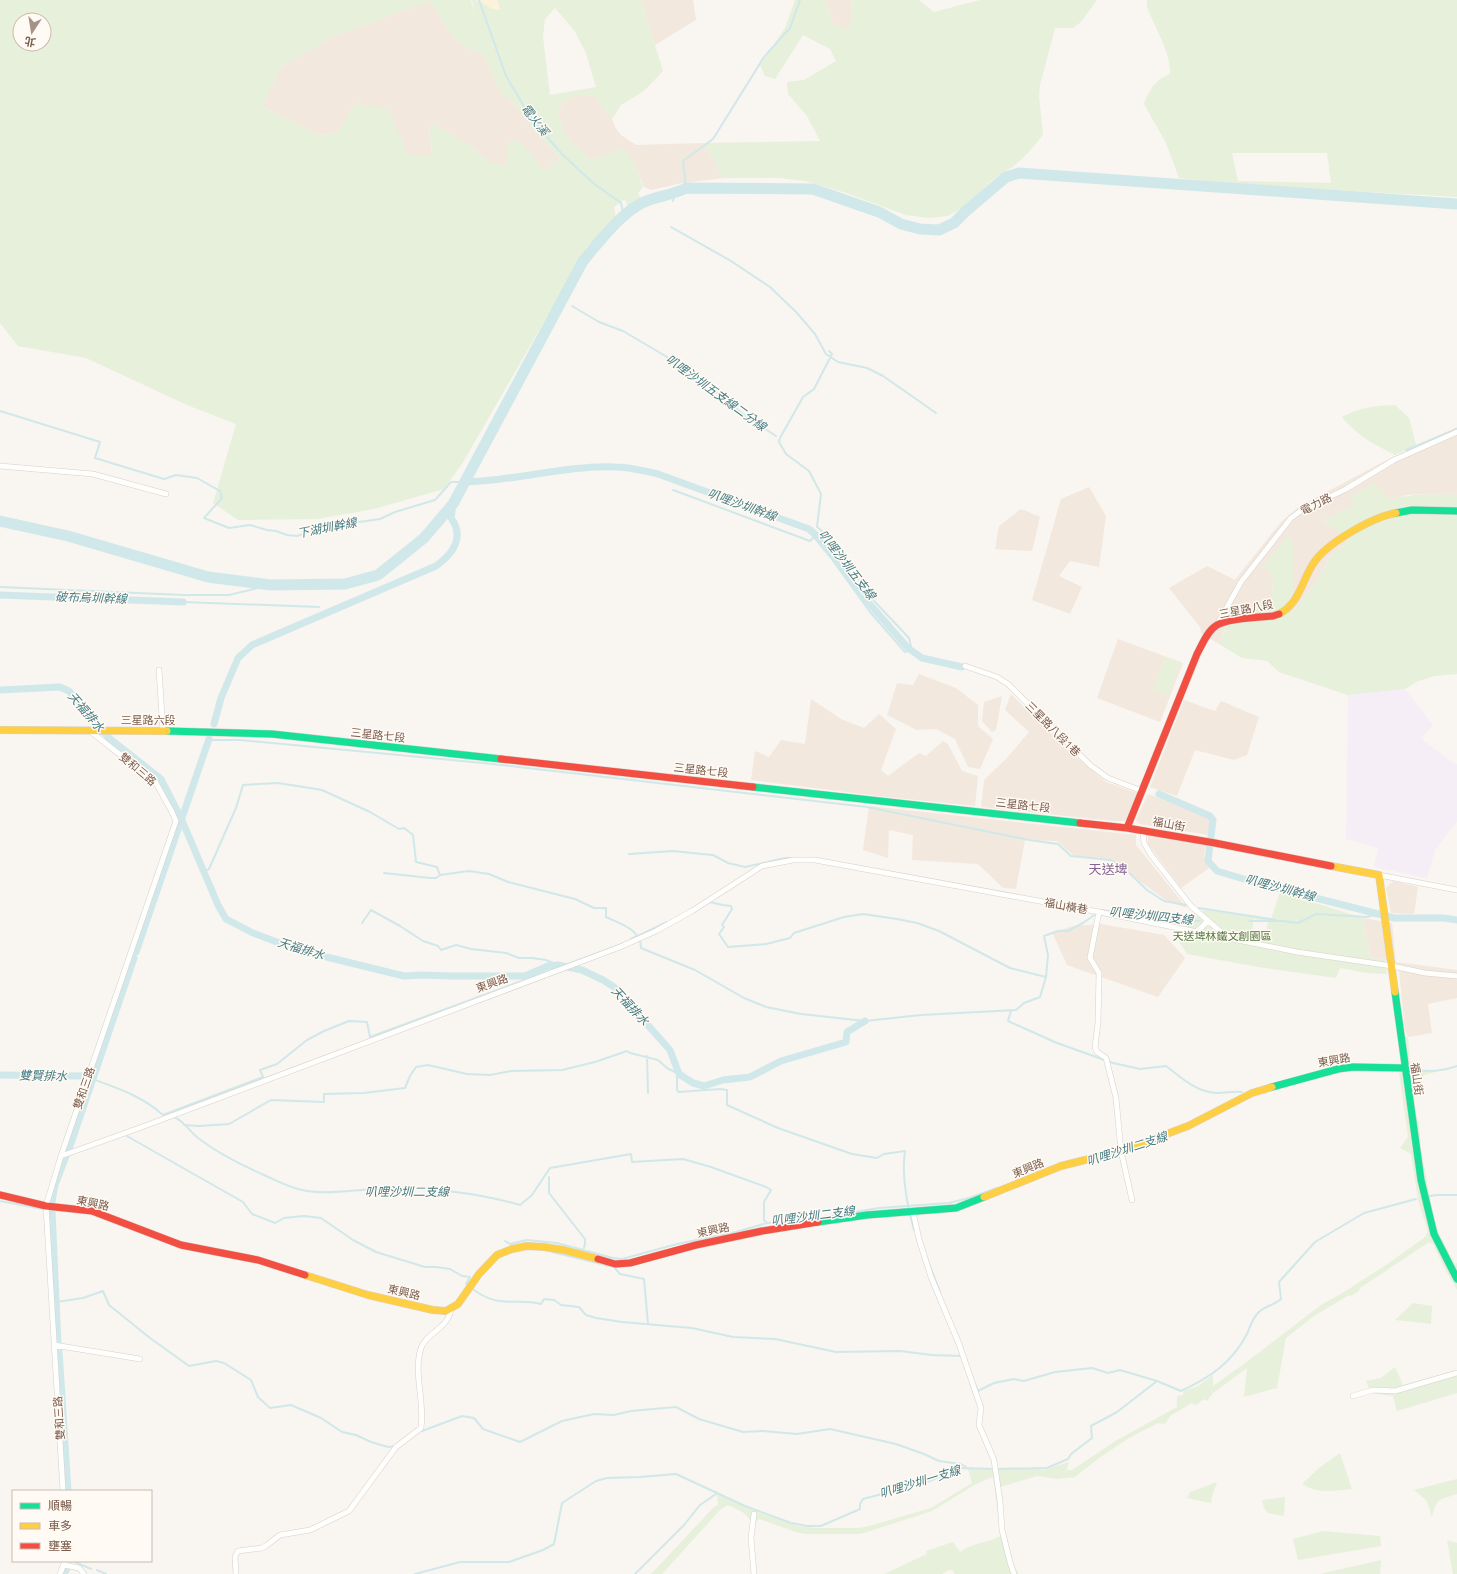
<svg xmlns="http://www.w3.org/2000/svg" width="1457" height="1574" font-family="Ubuntu,'Noto Sans TC',sans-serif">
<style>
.residential{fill:#f2e8de}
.education{fill:#f6eef6}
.green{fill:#e7f0db;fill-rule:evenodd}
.sand{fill:#fbf2d9}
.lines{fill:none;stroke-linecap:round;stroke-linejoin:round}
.stream{stroke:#d0e8ea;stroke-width:2}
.canal{stroke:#d0e8ea;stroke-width:7}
.river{stroke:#d0e8ea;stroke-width:11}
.street-casing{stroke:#d7d1cb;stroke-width:6}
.fast-casing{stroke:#d9d2cb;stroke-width:8}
.slow-casing{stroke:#d9d2cb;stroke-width:8}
.jam-casing{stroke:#d9d2cb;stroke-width:8}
.street{stroke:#fefefd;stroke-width:5}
.fast{stroke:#16e098;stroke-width:7}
.slow{stroke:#ffcf43;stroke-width:7}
.jam{stroke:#f24e42;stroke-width:7}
.labels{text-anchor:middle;stroke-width:3;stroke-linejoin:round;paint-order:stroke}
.street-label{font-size:11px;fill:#7a5c4d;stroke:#fffaf3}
.park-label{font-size:11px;fill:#537a41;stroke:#fffaf3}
.water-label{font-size:12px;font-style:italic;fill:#437c86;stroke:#fffaf3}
.quarter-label{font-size:13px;fill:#846695;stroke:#fffaf3}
</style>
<rect width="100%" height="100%" fill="#f9f5f0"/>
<path class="residential" d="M641,0H693L696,20L655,45Z
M826,0H851L852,14L850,30L833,25Z
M430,1L454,39L485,57L491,72L505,97L515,106L560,159L545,170L507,142V166L490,163L469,145L428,127L433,157L409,156L356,103L338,133L319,136L262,106L281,67L334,36Z
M575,96H594L612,119L615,127L621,135L636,145L703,143L724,178L682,183L651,190L644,187L634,163L590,160L564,132L558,114L563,101Z
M1457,427V495L1427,494L1407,495L1390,500L1352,507L1322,522L1336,528L1348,542L1330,556L1319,578L1291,614L1285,610L1293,591V575H1273L1272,597L1229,618L1219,644L1201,633L1200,627L1169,588L1207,566L1235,580L1281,522L1300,506L1385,461Z
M1089,487L1106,516L1099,567L1070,561L1059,576L1082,587L1070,614L1032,600L1061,499Z
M1021,509L1040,517L1032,551L995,549L999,526Z
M1118,639L1183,663L1160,722L1097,698Z
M919,674L956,688L978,705V726L993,739L980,769L968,767L955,739L936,729L917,730L887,715L897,683L913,685Z
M1011,694L1067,749L1106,782L1137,793L1126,821H1114L981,807L984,780L1006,759L1029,732L1005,710Z
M1002,696L996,730L992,732L982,721L984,702Z
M811,699L841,719L864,728L879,714L896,729L881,770L888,776L919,753L926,756L943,741L948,744L962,771L978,776L975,806L878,796L751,780L755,751L769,757L781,740L805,744Z
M1184,700L1215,711L1221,701L1259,717L1247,755L1234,760L1195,750L1177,796L1150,787Z
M1148,794L1210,818L1208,835L1140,824L1136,820Z
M869,806L1136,835V845L1187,908L1167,901L1115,863L1101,858L1074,856L1057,841L1025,840L1016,889L1003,888L978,864L912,860L913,835L889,830L888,858L863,850Z
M1148,836L1206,845L1204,856L1209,868L1181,888L1148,844Z
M1393,881L1418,887L1414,914L1391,913L1386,888Z
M1363,918L1392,923L1396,962L1457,970V998L1428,1004L1432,1033L1408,1037L1405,1030L1399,971L1385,960L1370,957Z
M1101,924L1164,935L1185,958L1158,997L1067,965L1052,932L1074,926Z"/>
<path class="education" d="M1405,689L1433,725L1421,739L1457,765V821L1435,850L1427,878L1374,867L1378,848L1346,839L1348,695Z"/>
<path class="green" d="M0,0H471L475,16L472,0C482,0 489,8 500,10L497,0H641L663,71L644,91L621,105L612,119L594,96H575L563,101L558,114L564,132L590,160L624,148L634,163L643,187L638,193L642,200L628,208L625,199L614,207L616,217L615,218V222L587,247L462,464L444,489L374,509L317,519L238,520L213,503L236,424L187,405L86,358L18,346L0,323ZM430,1L454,39L485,57L495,82L505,97L515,106L560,159L545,170L518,140L507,142V166L490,163L469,145L437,126H428L433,156H409L388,109L356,103L338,133L319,136L262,106L281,67L334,36ZM555,8L574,30L586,53L596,87L550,95L543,37L545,19ZM20,20H44V44H20Z
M795,0H826L833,25L850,30L852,14L851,0H919L934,12L980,0H1097L1081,22L1073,28H1055L1040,85L1039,95L1043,135L1027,154L1014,166L995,178L962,208L948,216L928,218L906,215L843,192L805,181L780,178H724L703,143L820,141L807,116L788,94L787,82L804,80L836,61L830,49L803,35L775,79L765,76L760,65L785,28Z
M1147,0H1457V197C1364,191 1271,188 1179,178L1166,143L1144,104C1147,95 1152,86 1159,80C1163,77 1167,76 1170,73C1170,50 1155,28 1147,7ZM1232,153H1327L1331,183L1238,181Z
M1395,405L1409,418L1416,445L1395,455C1386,450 1377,446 1369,441C1362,437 1347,424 1342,417C1362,407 1373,406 1395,405Z
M1374,483L1390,500C1413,493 1434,494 1457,495V674L1435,676L1418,681L1405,689L1348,695L1279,672L1267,661L1242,658L1219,644L1235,606L1251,608L1272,597L1273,575L1263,565L1283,541L1290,535L1294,555L1293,591L1285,609L1291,614L1319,578L1330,556L1348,542L1336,528L1322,522L1352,507V496Z
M1165,657L1181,663L1168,696L1153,690Z
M1280,892L1363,918L1370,957L1385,960L1387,974L1367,973L1340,968L1336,978L1258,967L1187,954L1175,935L1204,910L1271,919ZM1254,919L1268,922L1265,935L1252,932Z
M1408,1037L1410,1062L1412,1068L1439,1071L1424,1075L1418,1080L1414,1094L1415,1111L1419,1123L1421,1149L1434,1220L1440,1236L1455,1264L1457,1263V1290L1445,1269L1433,1244L1429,1242L1360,1288L1358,1292L1351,1296L1349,1295L1314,1316L1286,1338L1277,1388L1244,1397L1247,1368L1213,1393L1207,1401L1204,1399L1196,1405L1192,1403L1170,1416L1165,1424L1158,1423L1129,1438L1099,1458L1075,1477L1058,1479L1037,1476L1000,1487C1002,1508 1005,1558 1019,1574H955L953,1571L949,1570L942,1574H884L927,1554L926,1551L953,1542L960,1552C971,1543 988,1543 1001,1536L993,1477L976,1484L932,1511L864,1533L857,1534H805L796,1532L759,1519L752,1527C750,1513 740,1511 728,1505L720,1510L662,1574H651L713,1508L718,1505L717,1494L755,1511L798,1526L817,1528H856L866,1527L931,1508L972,1483L968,1469L1031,1468L1044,1470L1069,1462L1067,1470H1072L1117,1440L1177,1407V1396L1183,1395L1184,1391L1198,1386L1213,1375V1386L1248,1361L1321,1305L1344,1292L1386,1265L1424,1238L1428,1232L1418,1200L1411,1154L1400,1148L1408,1137L1399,1072V1065H1401L1398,1038Z
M1413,1303L1432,1306L1431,1324L1395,1320Z
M1395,1367L1403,1385L1457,1370V1393L1397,1411L1393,1396L1371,1393L1366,1381L1381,1378Z
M1340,1453L1352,1489C1335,1491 1318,1494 1302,1484L1319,1468Z
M1457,1479V1494C1439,1500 1437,1497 1432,1517L1427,1501L1414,1490Z
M1217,1482L1213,1493L1211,1503L1187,1498L1190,1492Z
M1285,1497L1284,1516L1268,1513L1264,1508L1262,1500Z
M1323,1531L1380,1536L1381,1546L1298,1560L1293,1539Z
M1447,1540L1457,1543V1574H1453Z
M1381,1560L1380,1574H1320Z"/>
<path class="sand" d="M478,0H497L500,10L492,9Z"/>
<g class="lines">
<path class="stream" d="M479,0L506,76L525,108L539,128L563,155L593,183L621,203L624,216
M686,188L683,161L713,139L764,57L790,28L800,0
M673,201L675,194
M671,227L731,261L770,287L797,313L815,334L826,354L838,362L867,368L883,376L936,413
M563,300L566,302
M572,306L599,322L623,331L684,367L747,417L776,436
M829,351L832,354L814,389L803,397L780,438L779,442L786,454L809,471L821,494L817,527L827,535L875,602L909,638L911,646L909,648
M0,411L100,442L95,458L164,479L176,475L197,478L220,491L222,498L204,518L229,528L250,525L267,530L276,531L287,535L297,536L324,527L380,519L395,512L435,500L451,482H465
M1406,450L1457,429
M673,490L810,541L814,537L831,558L870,612L905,652L907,651
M457,529L459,530
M0,587L183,595H229L271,585
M183,602L319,607
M209,740H240L483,763L867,807L1029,840L1058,844L1071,856L1111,860L1124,868L1147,890L1164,901L1186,905
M629,854L673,851L702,854L713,855L728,863L745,867L785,858H810
M204,872L209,869L236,808L243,785L278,783L322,790L370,812L399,829L404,828L413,835L416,862L437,867L440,875L469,871L489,874L508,882L575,899L594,908H606V917C620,924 641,929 641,948L695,970L744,998L766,1007L801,1014L865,1021L921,1015L1016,1010L1024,1003L1040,997L1046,977
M384,873L430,878H436L440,875
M709,902L723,905L731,906L732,909L722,925L724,927L719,934L728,947L766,944L790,938L794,933L844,917L863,914L897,919L917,923L939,931L1010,968L1046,977L1048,955L1044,936L1058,931H1068L1083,923L1097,913
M1199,908L1276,920
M1102,910L1174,920L1200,921
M1249,921H1283L1298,923L1316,914L1367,917L1377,914
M362,923L371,910L400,926L423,941L438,946L441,950L456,945L471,949L506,953L519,958H532L546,960L558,965
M638,936L667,922L668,923
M631,939L637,936
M1011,1011L1008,1021L1057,1043L1113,1063L1140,1069L1166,1066C1182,1078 1197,1093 1218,1093C1226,1093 1234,1091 1242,1092
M647,1056L648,1093
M1407,1070C1426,1071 1439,1073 1457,1066
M95,1080C120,1089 143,1097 163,1115L263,1077L260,1070L277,1064L307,1040L324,1031L349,1021L367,1022L370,1037L622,944
M174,1117C183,1120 190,1132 198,1138C219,1154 241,1165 264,1175C275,1180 286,1186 298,1189C324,1196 350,1190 376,1189C424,1187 474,1192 520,1205L532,1195L550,1168L631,1154L632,1162L683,1159L711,1167L766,1187L771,1190L764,1202V1220L767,1223
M184,1125L199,1126L229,1124L271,1100L324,1102V1094L364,1093L405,1088L410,1076L416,1067L428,1065L467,1074L490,1075L511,1071L562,1070L595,1062L627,1051L630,1053L658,1060L667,1068L677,1073V1090L679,1092L720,1089L727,1090V1105L778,1128L852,1154L877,1158L884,1154L905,1151C901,1177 907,1205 914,1230
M125,1135L243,1202L252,1214L275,1223L284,1218L304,1216L321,1218L353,1240L376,1252L425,1267H436L450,1269L462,1276L470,1277L466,1284C475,1291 487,1300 500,1301C514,1303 527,1300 541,1304L544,1299L554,1300L561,1305L579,1307L586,1315L596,1318L622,1322L692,1328L733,1337L775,1339L836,1352L900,1351L932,1355L961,1356
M549,1177V1193L585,1239V1244L583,1251
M1430,1196L1437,1195H1457
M0,1201L42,1209
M505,1241L515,1247
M510,1244L527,1240L557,1243L613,1258L622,1259L677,1244L736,1232L767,1223L818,1218L879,1208L949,1203L969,1198L997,1188
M552,1252L614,1267L620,1274L644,1279L648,1324
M928,1261L940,1292
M56,1302L83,1298L103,1291L109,1305L150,1338L189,1366L216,1361L224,1363L251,1380L258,1397L270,1408L291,1405L321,1418L342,1432L356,1435L371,1442L388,1447L396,1446
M975,1384L978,1391L994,1383L1014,1379L1024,1381L1055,1372L1092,1368L1108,1373L1120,1370L1157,1381L1181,1391C1209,1378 1232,1363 1247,1334C1250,1327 1252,1319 1258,1313C1264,1306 1275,1305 1281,1299L1279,1282L1315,1242L1364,1213L1416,1199
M422,1431L462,1416L474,1418L483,1429L520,1442L562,1421L594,1414L614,1415L631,1411L676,1407L699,1419L743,1432L763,1431L797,1434L830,1429L896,1444L924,1454L939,1461L961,1464L966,1467
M75,1562L91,1569
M97,1570L106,1574
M415,1574L460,1562H509L543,1550L554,1544L562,1503L596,1481L607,1478L640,1477L676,1474L745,1506L791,1523L807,1526H821L860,1509V1504L863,1499L927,1482L961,1468L998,1469L1047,1468L1068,1459L1071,1454L1092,1438L1091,1426L1117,1412L1157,1381
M635,1574L684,1525L700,1505L716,1494V1492"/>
<path class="canal" d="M465,482C515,481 565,465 615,467C630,467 644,471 658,474L809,529L825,543L860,593L908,648L922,658L962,667
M0,595L183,602
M0,690L60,687L69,691L109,738L161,779L181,818L218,905L226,919L253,933L298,950L404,976L422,975L451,976H525L548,966L558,965L582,970L603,980L614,987L670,1050L679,1074L693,1083L704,1086L723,1080L750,1077L781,1061L846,1042L847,1032L865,1021
M214,724L221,698L238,658L252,645L436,566C453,554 465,537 451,518L453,504
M1159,794L1210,816L1213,820L1208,861L1217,871L1257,883L1394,918H1444L1457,920
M136,952L209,739
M0,1075L85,1076
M69,1149L134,958
M52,1202L55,1185L66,1156
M52,1211L58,1345
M59,1351L68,1491
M64,1574L67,1568"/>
<path class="river" d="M0,521L68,536L208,577L271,585L345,584L378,575L424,538L453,504L583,261C599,242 620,214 642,203C655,196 671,196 686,188L813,189L879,212L901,224L920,229L939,230L954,223L966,211L1006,177L1019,173L1457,204"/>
<g class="street-casing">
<path id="street" d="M0,466L93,474L166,494
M1217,625L1241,582L1291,518L1302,510L1346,489L1394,460L1457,432
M965,666L997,677L1008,684L1090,765L1108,778L1142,791
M159,670L163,731
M1143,830L1144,843L1151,855L1191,906L1227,937
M1379,875L1457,890
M1099,912L1090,958L1099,973L1098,1023L1095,1047L1097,1052L1106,1058L1116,1098L1121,1151L1132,1200
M1196,932L1202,927L1208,920
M61,1156L142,1127L620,947L656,931L692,911L762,866L793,860H815L1099,912L1297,952L1392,966L1425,973L1457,976
M913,1212L919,1239L931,1277L959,1344L981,1408L979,1425L994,1460L1000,1501L1002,1530L1010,1562L1014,1574
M54,1345L140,1359
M1353,1396L1373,1390L1395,1391L1457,1373
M63,1491L46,1206L61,1156L176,821L172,812L156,783L90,731
M64,1565L79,1568L84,1574
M60,1574L65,1561
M236,1574L235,1557L238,1551L262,1548L267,1545L280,1535L310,1530L349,1511L396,1447L421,1428C425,1402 413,1373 421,1348C426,1333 448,1329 451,1309
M754,1574L751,1538L754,1514"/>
</g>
<g class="fast-casing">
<path id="fast" d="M1396,513L1412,510L1457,511
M167,731L272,734L501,759
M753,787L1080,823
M1395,992L1421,1180L1434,1234L1457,1279
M1272,1087L1338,1069L1353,1067L1405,1068
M818,1222L867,1215L956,1208L984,1197"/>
</g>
<g class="slow-casing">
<path id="slow" d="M1279,614C1299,604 1302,581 1313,564C1326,543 1373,517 1396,513
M0,730L167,731
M1331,866L1379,875L1395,992
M984,1197L1061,1166L1121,1151L1188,1126L1252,1093L1272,1087
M305,1275L368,1295L433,1310L446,1311L458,1304L479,1274L497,1255L512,1249L527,1246L544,1247L564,1250L598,1259"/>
</g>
<g class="jam-casing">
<path id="jam" d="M501,759L753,787
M1080,823L1127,828L1197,654C1202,645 1207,631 1217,625C1228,618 1259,617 1273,616L1279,614
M1127,828L1215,843L1331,866
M0,1195L46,1206L92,1211L181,1245L258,1260L305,1275
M598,1259L615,1264L630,1263L696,1245L762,1231L818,1222"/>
</g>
<use href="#street" class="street"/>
<use href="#fast" class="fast"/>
<use href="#slow" class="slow"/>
<use href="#jam" class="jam"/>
</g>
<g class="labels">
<g class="street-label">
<text transform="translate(1316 504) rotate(-27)" y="4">電力路</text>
<text transform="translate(1246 609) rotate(-11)" y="4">三星路八段</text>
<text x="148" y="724">三星路六段</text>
<text transform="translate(1053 729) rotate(45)" y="4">三星路八段1巷</text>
<text transform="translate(378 735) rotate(6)" y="4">三星路七段</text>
<text transform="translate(138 769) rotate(40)" y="4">雙和三路</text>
<text transform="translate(701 770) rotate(6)" y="4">三星路七段</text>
<text transform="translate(1023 805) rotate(6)" y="4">三星路七段</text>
<text transform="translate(1169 824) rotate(10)" y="4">福山街</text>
<text transform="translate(1066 906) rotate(10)" y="4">福山橫巷</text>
<text transform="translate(492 983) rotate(-20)" y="4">東興路</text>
<text transform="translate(1334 1060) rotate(-10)" y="4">東興路</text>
<text transform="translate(1417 1079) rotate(82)" y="4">福山街</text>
<text transform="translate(84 1088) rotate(-71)" y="4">雙和三路</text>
<text transform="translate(1028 1168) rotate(-22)" y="4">東興路</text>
<text transform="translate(93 1203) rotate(12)" y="4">東興路</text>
<text transform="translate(713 1230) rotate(-12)" y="4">東興路</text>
<text transform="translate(404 1292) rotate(13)" y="4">東興路</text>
<text transform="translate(59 1418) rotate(-94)" y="4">雙和三路</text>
</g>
<g class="park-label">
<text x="1222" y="940">天送埤林鐵文創園區</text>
</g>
<g class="water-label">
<text transform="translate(535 120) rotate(52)" y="4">電火溪</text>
<text transform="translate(716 393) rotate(36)" y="4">叭哩沙圳五支線二分線</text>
<text transform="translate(742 505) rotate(20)" y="4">叭哩沙圳幹線</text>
<text transform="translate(327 528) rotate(-11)" y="4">下湖圳幹線</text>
<text transform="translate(847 565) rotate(52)" y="4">叭哩沙圳五支線</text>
<text transform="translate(91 598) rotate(2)" y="4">破布烏圳幹線</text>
<text transform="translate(86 712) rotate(49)" y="4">天福排水</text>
<text transform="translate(1280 888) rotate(15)" y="4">叭哩沙圳幹線</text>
<text transform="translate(1151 916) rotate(6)" y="4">叭哩沙圳四支線</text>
<text transform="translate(301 949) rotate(17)" y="4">天福排水</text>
<text transform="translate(630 1006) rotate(47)" y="4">天福排水</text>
<text transform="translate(43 1076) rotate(1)" y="4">雙賢排水</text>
<text transform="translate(1127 1149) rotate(-18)" y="4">叭哩沙圳二支線</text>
<text x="407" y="1196">叭哩沙圳二支線</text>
<text transform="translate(813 1216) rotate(-7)" y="4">叭哩沙圳二支線</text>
<text transform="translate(920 1482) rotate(-17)" y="4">叭哩沙圳一支線</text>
</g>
<g class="quarter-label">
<text x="1108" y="874">天送埤</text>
</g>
</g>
<rect x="12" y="1490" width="140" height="72" fill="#fffaf3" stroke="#cabbb1"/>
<rect x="20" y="1503" width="20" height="6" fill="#16e098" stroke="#cabbb1"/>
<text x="48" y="1510" font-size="12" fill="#7a5c4d">順暢</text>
<rect x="20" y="1523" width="20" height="6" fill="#ffcf43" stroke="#cabbb1"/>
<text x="48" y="1530" font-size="12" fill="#7a5c4d">車多</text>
<rect x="20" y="1543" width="20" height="6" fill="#f24e42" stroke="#cabbb1"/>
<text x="48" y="1550" font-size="12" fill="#7a5c4d">壅塞</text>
<g transform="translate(32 32) rotate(192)"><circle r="19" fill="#fffaf3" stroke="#cabbb1"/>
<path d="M0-3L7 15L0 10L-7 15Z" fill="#a69286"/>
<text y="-6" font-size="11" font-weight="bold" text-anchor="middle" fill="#7a5c4d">北</text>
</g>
</svg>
